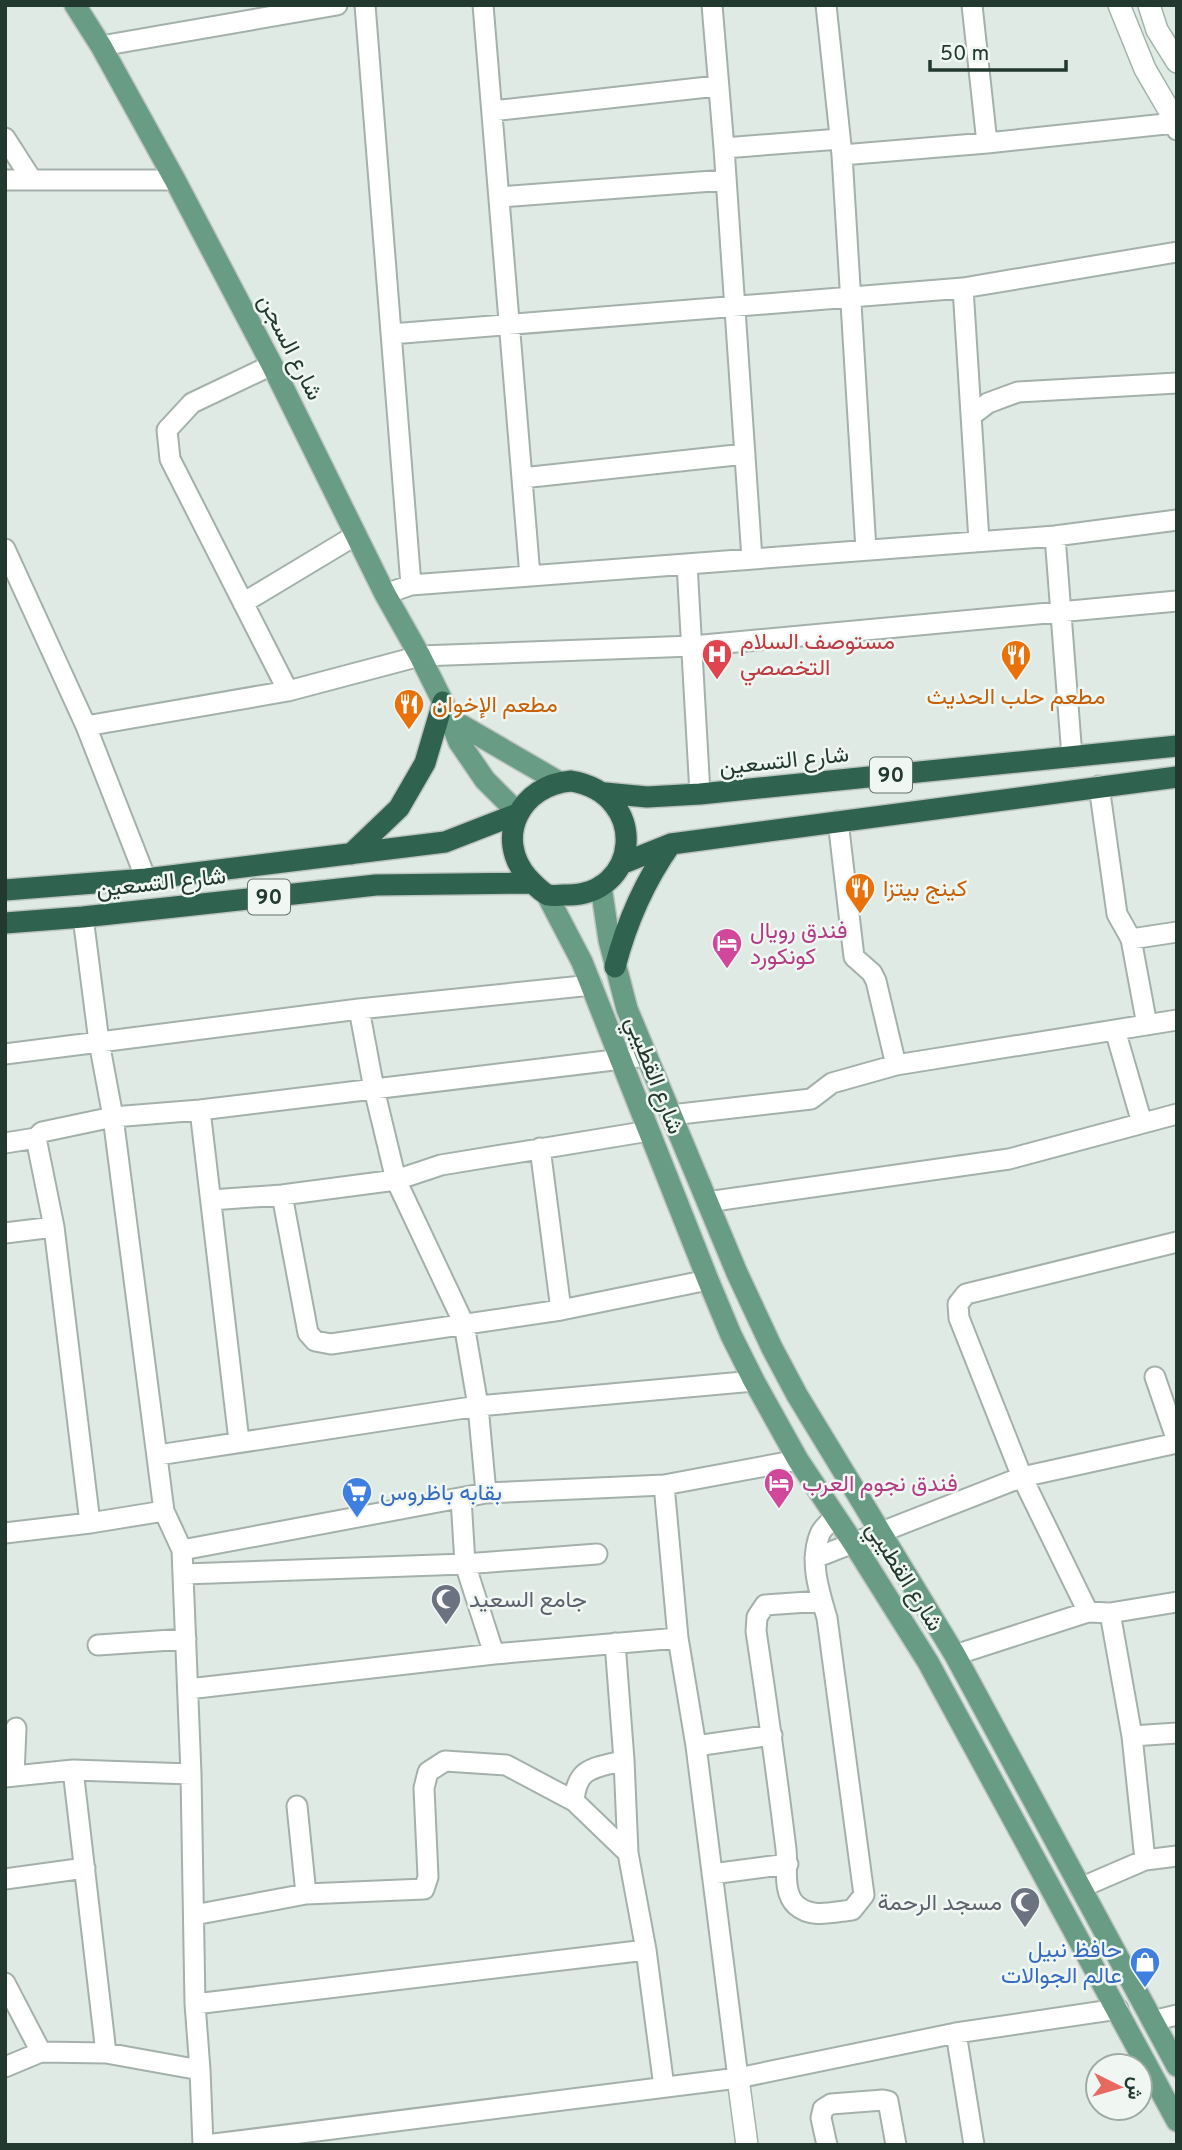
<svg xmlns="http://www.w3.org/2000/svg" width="1182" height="2150" font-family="Overpass,Vazirmatn,sans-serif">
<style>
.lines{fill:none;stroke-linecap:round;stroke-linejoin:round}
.street-casing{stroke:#a3b1aa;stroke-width:23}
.secondary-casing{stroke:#a0b5a9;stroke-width:24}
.primary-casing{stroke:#bdc4c1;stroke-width:24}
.highway-casing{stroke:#bdc4c1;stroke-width:24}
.street{stroke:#fff;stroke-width:19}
.secondary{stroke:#fff;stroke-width:21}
.primary{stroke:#689c85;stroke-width:21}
.highway{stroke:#30634f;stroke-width:21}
.labels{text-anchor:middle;stroke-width:5;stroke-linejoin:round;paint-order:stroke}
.shield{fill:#f0f7f2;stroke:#60726a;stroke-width:2}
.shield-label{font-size:21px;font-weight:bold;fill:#22392f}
.street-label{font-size:23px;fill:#22392f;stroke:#f0f7f2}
.health-label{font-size:23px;fill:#be3a42;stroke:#f0f7f2;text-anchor:start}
.food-label{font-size:23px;fill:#c56008;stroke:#f0f7f2;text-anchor:start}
.hotel-label{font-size:23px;fill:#b23c85;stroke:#f0f7f2;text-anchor:start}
.shop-label{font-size:23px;fill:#366cbe;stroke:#f0f7f2;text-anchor:start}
.worship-label{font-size:23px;fill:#5b616d;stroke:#f0f7f2;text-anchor:start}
</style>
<rect width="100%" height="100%" fill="#e0eae4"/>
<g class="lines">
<g class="street-casing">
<path id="street" d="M365,5L411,585
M483,5L530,576
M712,5L724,148L752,559
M826,5L842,155L866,550
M972,5L987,143
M101,46L337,5
M492,111L717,86
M5,138L32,180
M724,148L840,139
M842,155L987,143L1175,123L1177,130
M5,180H175
M500,197L726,180
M963,288L979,541
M391,334L963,288L1177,252
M272,365L192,403L167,430L170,459L288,691
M971,416L988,403L1018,392L1177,383
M522,478L745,454
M1055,536L1072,757
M5,549L86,726L146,879
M687,564L700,794
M385,594L411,585L1055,536L1177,520
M243,603L356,535
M86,726L288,691L420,656L693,646L1177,601
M1099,786L1117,914L1131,939L1147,1025
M838,821L854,957L872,973L876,981L896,1065
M83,917L99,1042L113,1117L164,1511L182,1550L191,1774L195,2004L200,2070L203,2145
M1131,939L1177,932
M359,1009L374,1089L396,1180L464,1324L478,1406L486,1493
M1115,1030L1142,1123
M5,1054L359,1009L592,985
M200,1110L239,1441
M671,1115L811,1099L832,1083L896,1065L1177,1020
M36,1138L54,1227L90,1523
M5,1143L36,1138L42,1132L113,1117L200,1110L647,1056
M540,1148L561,1310
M282,1195L308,1333L315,1341L331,1344L561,1310L708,1280
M211,1200L282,1195L396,1180L441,1165L649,1131
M707,1202L1009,1159L1177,1114
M5,1233L54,1227
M1155,1377L1177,1441
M158,1455L478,1406L754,1381
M664,1485L678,1638L696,1746L738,2078
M461,1498L465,1564L494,1654
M5,1533L90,1523L164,1511
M182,1550L486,1493L664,1485L798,1460
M815,1558L1022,1477L1177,1443
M184,1574L465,1564L597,1554
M822,1601L765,1605L757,1617L756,1631C767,1704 777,1776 786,1849C788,1866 782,1892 796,1905C811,1919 833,1912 852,1910L864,1895L827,1618C819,1591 809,1561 820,1534C823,1527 830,1522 835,1517
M1088,1612L1022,1477L959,1318L958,1304L966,1294L1177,1242
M1110,1613L1132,1736L1145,1860
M615,1643L624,1760L628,1853L646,1950L664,2087
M98,1645L186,1639
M955,1655L1088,1612L1110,1613L1177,1602
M188,1689L494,1654L678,1638
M1132,1736L1177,1733
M696,1746L772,1735
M73,1770L106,2053
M14,1775L16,1728
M5,1777L73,1770L191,1774
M574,1801C577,1766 594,1769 624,1760
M297,1806L306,1894
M712,1874L788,1864
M5,1879L85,1868
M1080,1888L1145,1860L1177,1856
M194,1915L306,1894L424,1889L428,1877L424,1788L428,1772L445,1761L506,1765L574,1801L628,1853
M5,1983L41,2052
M195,2004L646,1950
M1152,2021L1177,2015
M956,2033L974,2145
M5,2067L41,2052L106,2053L200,2070
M206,2145L738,2078L956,2033L1118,2009
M827,2145L821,2118L823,2109L831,2104L883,2100L888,2101L896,2145"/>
</g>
<g class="secondary-casing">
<path id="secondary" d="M1119,5L1145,69L1177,124
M1149,5L1157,30L1177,62
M738,2078L747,2145"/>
</g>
<g class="primary-casing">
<path id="primary" d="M75,5L101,46L175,180L272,365L385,594L420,656L443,702L459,742L485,780L518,813
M449,718L559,782
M601,886L609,940L627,1009L737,1273L772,1348L797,1395L955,1655L1177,2066
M547,895L582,962L708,1280L731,1335L754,1381L798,1460L854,1544L928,1662L1177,2121"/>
</g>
<g class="highway-casing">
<path id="highway" d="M571,781C650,794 641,898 564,895C560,895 553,896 548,895C541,892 533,883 528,878C493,837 521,785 571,781Z
M605,793L647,797L700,794L1177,746
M351,854L399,808L425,763L443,702
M621,864L671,844L1177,777
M5,890L146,879L445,842L517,814
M5,923L83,917L376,885L533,883
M615,967C627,921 644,882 671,844"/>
</g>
<use href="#street" class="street"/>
<use href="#secondary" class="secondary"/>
<use href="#primary" class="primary"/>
<use href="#highway" class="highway"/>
</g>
<defs>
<g id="hospital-pin" transform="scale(1.575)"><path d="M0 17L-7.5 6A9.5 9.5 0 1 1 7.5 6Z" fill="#e0444e" stroke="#f0f7f2"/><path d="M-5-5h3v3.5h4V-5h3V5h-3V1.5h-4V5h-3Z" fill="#fff"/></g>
<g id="restaurant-pin" transform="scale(1.575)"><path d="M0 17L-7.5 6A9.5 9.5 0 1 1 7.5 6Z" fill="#e8710a" stroke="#f0f7f2"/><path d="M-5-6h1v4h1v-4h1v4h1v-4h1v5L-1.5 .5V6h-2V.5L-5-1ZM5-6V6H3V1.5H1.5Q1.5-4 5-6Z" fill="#fff"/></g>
<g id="hotel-pin" transform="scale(1.575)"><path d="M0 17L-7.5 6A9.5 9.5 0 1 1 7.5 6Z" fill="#d1479c" stroke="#f0f7f2"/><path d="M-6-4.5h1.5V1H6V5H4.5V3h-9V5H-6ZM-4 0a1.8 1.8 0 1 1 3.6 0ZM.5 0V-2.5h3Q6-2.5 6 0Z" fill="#fff"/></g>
<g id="supermarket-pin" transform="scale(1.575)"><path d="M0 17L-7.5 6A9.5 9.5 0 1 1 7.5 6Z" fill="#3f7fe0" stroke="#f0f7f2"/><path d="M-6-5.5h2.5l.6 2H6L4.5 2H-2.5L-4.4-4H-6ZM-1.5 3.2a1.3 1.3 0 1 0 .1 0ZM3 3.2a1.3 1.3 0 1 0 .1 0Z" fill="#fff"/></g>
<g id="mosque-pin" transform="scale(1.575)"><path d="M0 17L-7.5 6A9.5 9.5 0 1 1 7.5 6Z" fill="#6b7280" stroke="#f0f7f2"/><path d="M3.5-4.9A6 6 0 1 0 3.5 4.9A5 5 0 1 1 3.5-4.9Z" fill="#fff"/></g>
<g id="shop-pin" transform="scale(1.575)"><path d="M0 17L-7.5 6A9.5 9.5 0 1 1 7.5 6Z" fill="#3f7fe0" stroke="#f0f7f2"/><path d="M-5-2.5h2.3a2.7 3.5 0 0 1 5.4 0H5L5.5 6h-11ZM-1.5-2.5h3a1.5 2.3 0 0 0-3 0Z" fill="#fff"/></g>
</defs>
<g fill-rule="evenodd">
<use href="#hospital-pin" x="717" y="654"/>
<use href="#restaurant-pin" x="1016" y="655"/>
<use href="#restaurant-pin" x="409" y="704"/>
<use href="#restaurant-pin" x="860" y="888"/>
<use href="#hotel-pin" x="727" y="943"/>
<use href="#hotel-pin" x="779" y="1483"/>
<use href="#supermarket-pin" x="357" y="1492"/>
<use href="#mosque-pin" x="446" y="1599"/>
<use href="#mosque-pin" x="1025" y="1902"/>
<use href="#shop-pin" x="1145" y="1962"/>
</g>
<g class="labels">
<g class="shield">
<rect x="870" y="757.5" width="42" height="35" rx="5"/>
<rect x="248" y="879.5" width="42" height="35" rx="5"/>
</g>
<g class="shield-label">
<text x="891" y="782">90</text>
<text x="269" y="904">90</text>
</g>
<g class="street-label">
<text transform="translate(291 347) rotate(63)" y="8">شارع السجن</text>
<text transform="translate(784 760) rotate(-6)" y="8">شارع التسعين</text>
<text transform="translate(161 882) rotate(-6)" y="8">شارع التسعين</text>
<text transform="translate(655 1075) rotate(69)" y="8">شارع القطيبي</text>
<text transform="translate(905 1576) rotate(58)" y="8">شارع القطيبي</text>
</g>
<g class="health-label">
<text x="740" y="649">مستوصف السلام<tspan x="740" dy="26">التخصصي</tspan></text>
</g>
<g class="food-label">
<text x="1016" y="704" text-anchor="middle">مطعم حلب الحديث</text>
<text x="432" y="712">مطعم الإخوان</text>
<text x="883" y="896">كينج بيتزا</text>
</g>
<g class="hotel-label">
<text x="750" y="938">فندق رويال<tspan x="750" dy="26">كونكورد</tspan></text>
<text x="802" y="1491">فندق نجوم العرب</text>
</g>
<g class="shop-label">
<text x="380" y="1500">بقابه باظروس</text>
<text x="1122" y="1957" text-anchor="end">حافظ نبيل<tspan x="1122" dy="26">عالم الجوالات</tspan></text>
</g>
<g class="worship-label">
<text x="469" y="1607">جامع السعيد</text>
<text x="1002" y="1910" text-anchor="end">مسجد الرحمة</text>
</g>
</g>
<rect width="1182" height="2150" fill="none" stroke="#22392f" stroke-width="14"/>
<g transform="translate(1119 2087) rotate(95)"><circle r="33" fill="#f0f7f2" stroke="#9eaba4" stroke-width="2"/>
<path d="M0-5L12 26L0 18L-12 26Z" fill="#e76960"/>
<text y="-10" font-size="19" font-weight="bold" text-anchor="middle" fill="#22392f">ش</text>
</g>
<path d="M930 60v10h136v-10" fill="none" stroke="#22392f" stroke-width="3.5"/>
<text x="940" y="60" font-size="21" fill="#22392f" stroke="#f0f7f2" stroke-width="5" paint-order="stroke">50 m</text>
</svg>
